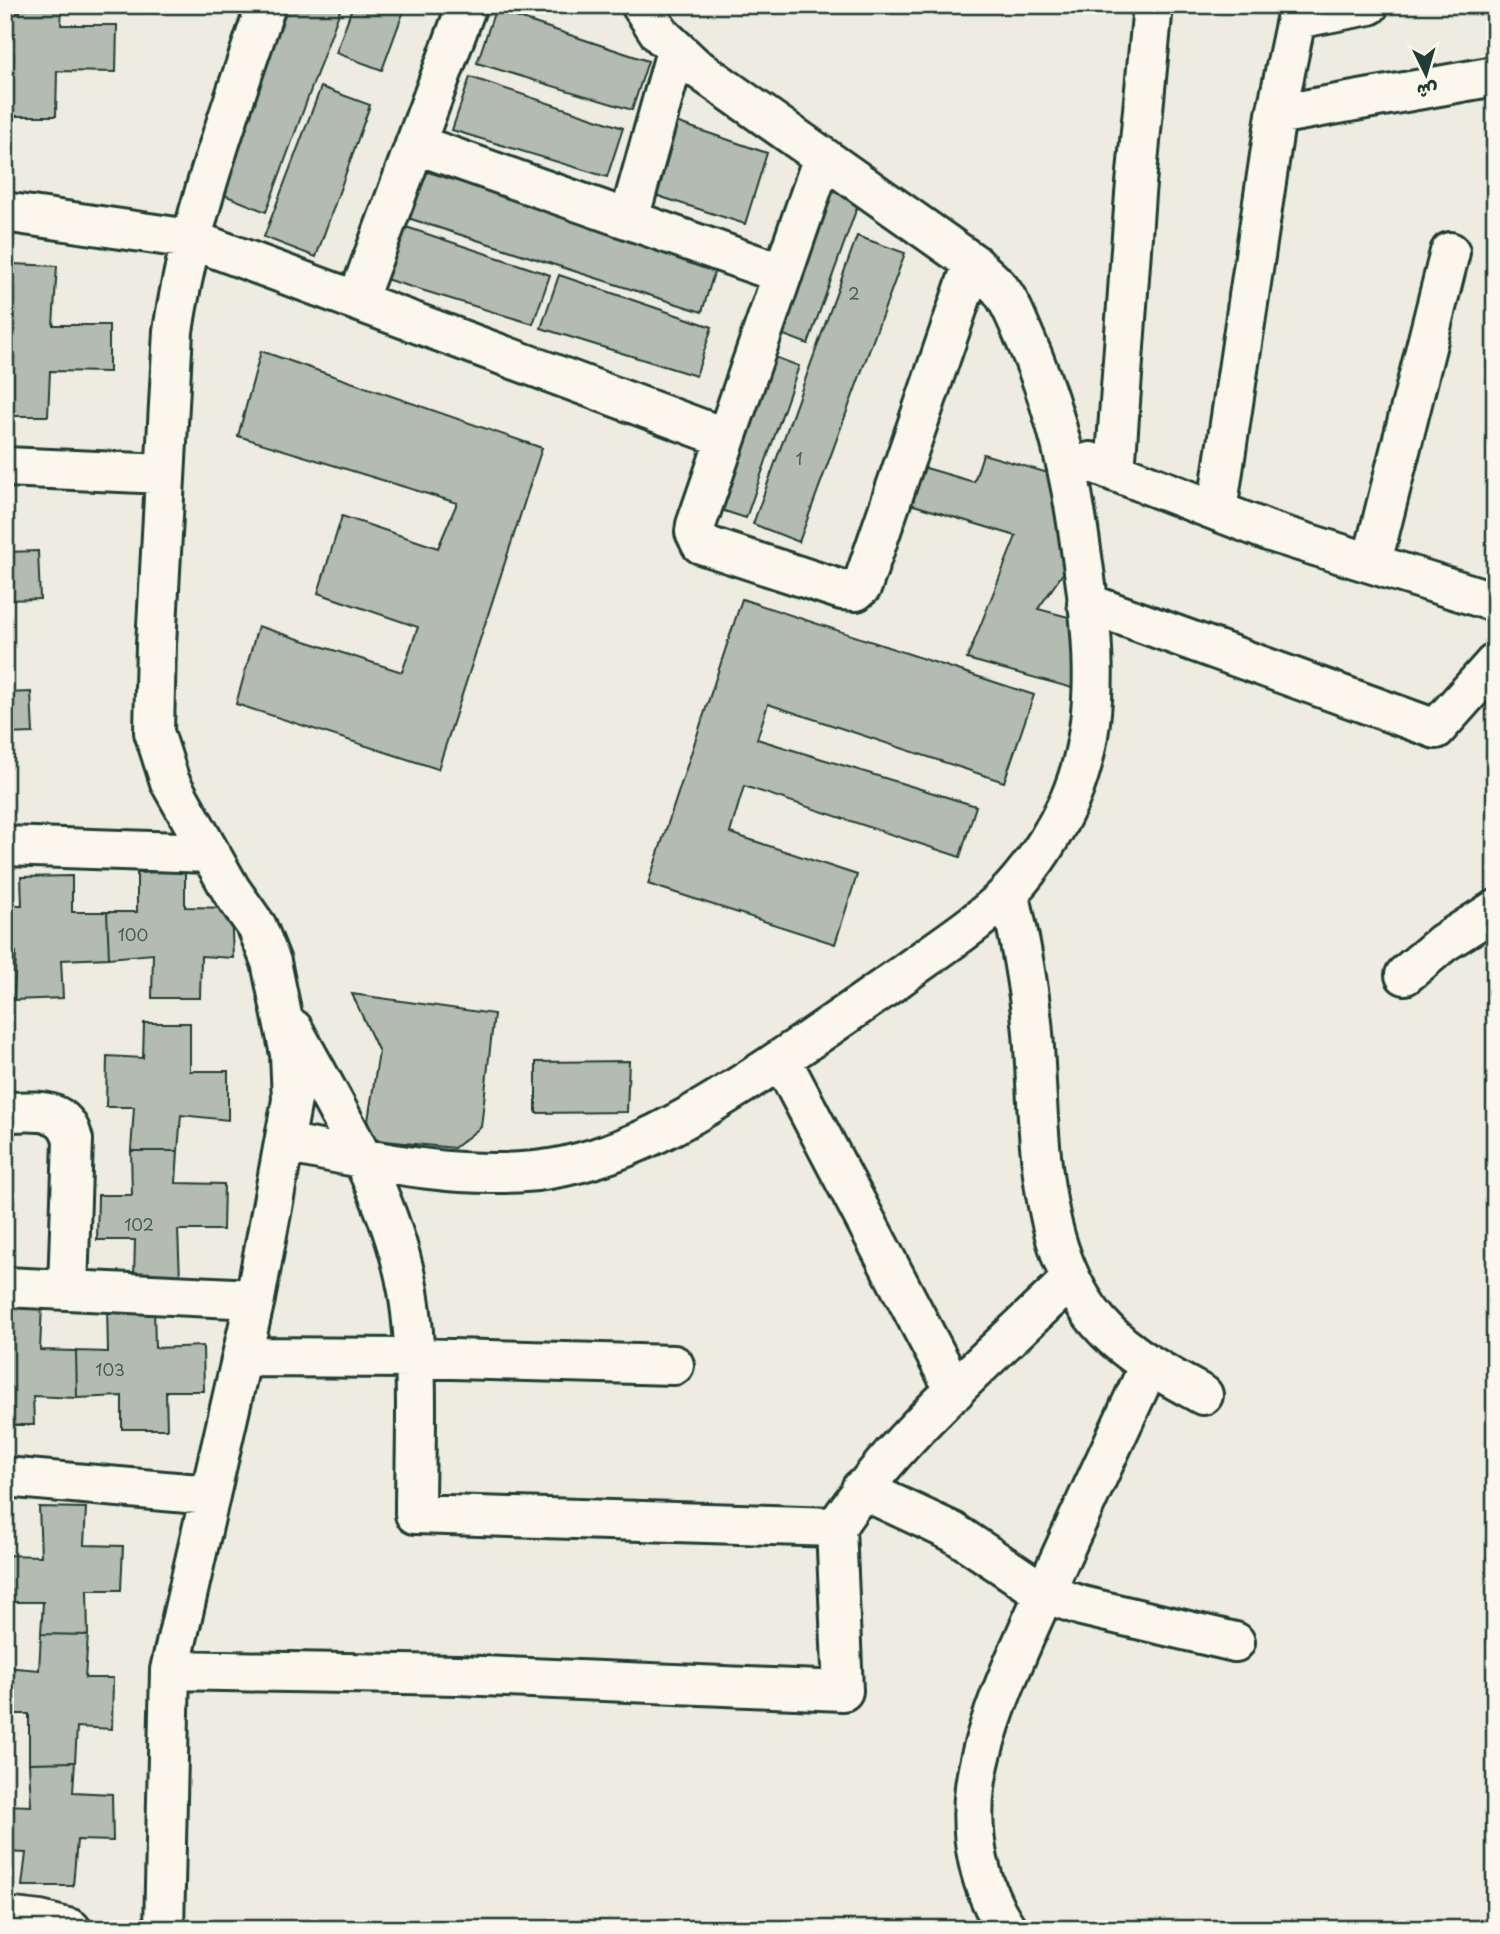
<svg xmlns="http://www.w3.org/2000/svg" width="1500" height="1934" font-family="'Playpen Sans','Playpen Sans Arabic',sans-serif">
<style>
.building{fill:#b4bbb0;stroke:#1f3d34;stroke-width:2}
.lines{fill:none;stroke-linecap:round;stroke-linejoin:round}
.minor-casing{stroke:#1f3d34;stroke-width:44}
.minor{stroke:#fbf7ec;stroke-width:38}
.labels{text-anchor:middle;stroke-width:6;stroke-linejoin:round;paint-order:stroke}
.number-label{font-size:16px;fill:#445c53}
</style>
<rect width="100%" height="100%" fill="#eeece1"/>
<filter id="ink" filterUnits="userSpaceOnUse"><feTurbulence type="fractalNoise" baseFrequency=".0143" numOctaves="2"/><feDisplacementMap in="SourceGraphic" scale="14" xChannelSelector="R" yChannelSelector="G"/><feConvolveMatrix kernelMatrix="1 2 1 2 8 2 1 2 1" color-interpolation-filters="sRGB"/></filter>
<g filter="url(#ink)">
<path class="building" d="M20,5H62L61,25H117L116,72L57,71L56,116H11L14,54H5V13H20Z
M287,5H342L266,212L219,193Z
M353,5H406L382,70L336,53Z
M495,10L648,61L632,110L477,63Z
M470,77L623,128L607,177L452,130Z
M321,87L370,105L316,257L264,237Z
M676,122L767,153L745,224L652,194Z
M425,171L717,263L702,312L408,218Z
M825,183L860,199L808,344L773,331Z
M397,224L550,275L533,324L379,277Z
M857,236L905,253L799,542L753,524Z
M12,264L57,266L53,325H109V372L50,371L48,416H5V313H13Z
M559,275L712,327L696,376L541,328Z
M261,351L542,448L438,769L236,704L258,626L402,672L418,627L318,593L342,516L438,548L457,503L238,436Z
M767,354L799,366L746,518L712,507Z
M983,454L1062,477L1066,569L1038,609L1072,618L1076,689L967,659L1016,536L907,503L919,466L974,482Z
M38,551L40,599L5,600V552Z
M742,599L1034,695L1004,782L768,704L757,739L976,806L960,857L744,786L730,833L857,875L835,944L648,884Z
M31,692L33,733L5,734V693Z
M185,871V907L231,908L233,958L201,956L200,998H152L153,954L109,958L107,912H137V873Z
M72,876V912H107L109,958L61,960L63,998L14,1000L16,952H5V905H22L21,877Z
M352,994L494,1014L481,1127L454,1148L365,1139L379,1052Z
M144,1023H190V1071H228V1120L181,1115L178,1151H131L134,1107H106L107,1056L143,1058Z
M629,1061L627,1112L536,1113V1062Z
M131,1151H178L176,1183L224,1184L223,1230H178L180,1278H134L135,1240H97L98,1195H132Z
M5,1303H42L40,1350L76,1351L77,1398L33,1396L34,1425H5Z
M107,1304L154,1305L155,1348L203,1346L204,1391H166L167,1429H122V1396L77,1398L76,1351L108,1352Z
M39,1507L86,1508L84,1545L123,1546L121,1590H87L88,1635L41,1634L43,1602H5V1555L41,1556Z
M41,1634L88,1635L85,1678H113L112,1729L77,1727L75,1762L29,1763V1714H5V1667L39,1670Z
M75,1762L73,1792L112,1794L113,1841L77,1840L73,1886H22L26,1853L5,1852V1805L31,1806L29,1763Z"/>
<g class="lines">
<g class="minor-casing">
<path id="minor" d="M1296,19L1369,5
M1276,115L1495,76
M415,144L783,274
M823,157L696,525L695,532L701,544L842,590L856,591L862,586L973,263
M11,213L190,239L726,438
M629,219L676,51
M357,301L467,5
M1090,462L1271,532L1495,602
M5,467L165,474
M1115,472L1135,194L1153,5
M1217,511L1276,115L1299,5
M1372,562L1450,252
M1087,603L1436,729L1495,663
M5,846L209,853
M1009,892C1020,939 1029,986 1033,1033C1040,1122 1035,1235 1089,1310C1117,1350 1161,1372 1203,1395
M1405,975L1443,943L1495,910
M293,1029C338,1112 391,1196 408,1291C420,1364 415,1440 415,1514L836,1527C897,1435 991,1357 1070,1280
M781,1059L955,1391
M5,1112C34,1112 65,1105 73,1140L68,1289
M285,1143C367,1159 451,1180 536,1171C621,1161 696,1115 766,1069C811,1039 856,1008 901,976C937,949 982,922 1012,889C1035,864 1055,831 1069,801C1107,715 1091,618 1078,529C1068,461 1052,398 1024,336C1017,320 1011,303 1000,289C992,280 982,272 973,263L694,66L660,34L641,5
M5,1287L255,1299
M242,1357L414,1358L674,1365
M5,1477L210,1495
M861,1489L953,1532L1044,1593L1082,1606L1235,1642
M170,1670L458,1675L843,1691L836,1527
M5,1917L40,1921L71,1929
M164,1929L170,1670L255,1299L292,1100L290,1054L271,962L257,927L231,890L170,782L154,732L156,645L173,331C190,218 230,113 266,5
M1007,1929C979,1888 969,1836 975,1787C982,1732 1013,1663 1036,1612C1073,1529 1111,1448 1149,1366"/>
</g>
<use href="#minor" class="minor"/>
</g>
</g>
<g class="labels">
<g class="number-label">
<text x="854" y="300">2</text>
<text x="799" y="465">1</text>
<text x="133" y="941">100</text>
<text x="139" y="1231">102</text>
<text x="110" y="1376">103</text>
</g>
</g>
<rect width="1500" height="1934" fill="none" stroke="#fbf7ec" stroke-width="28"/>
<rect x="14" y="14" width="1472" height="1906" fill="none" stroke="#1f3d34" stroke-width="2.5" filter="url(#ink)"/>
<g transform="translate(1426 74) rotate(175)" stroke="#fbf7ec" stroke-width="5" paint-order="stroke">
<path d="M0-5L12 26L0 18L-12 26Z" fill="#1f3d34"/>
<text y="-10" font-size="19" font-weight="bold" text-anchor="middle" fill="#1f3d34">ش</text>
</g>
</svg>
